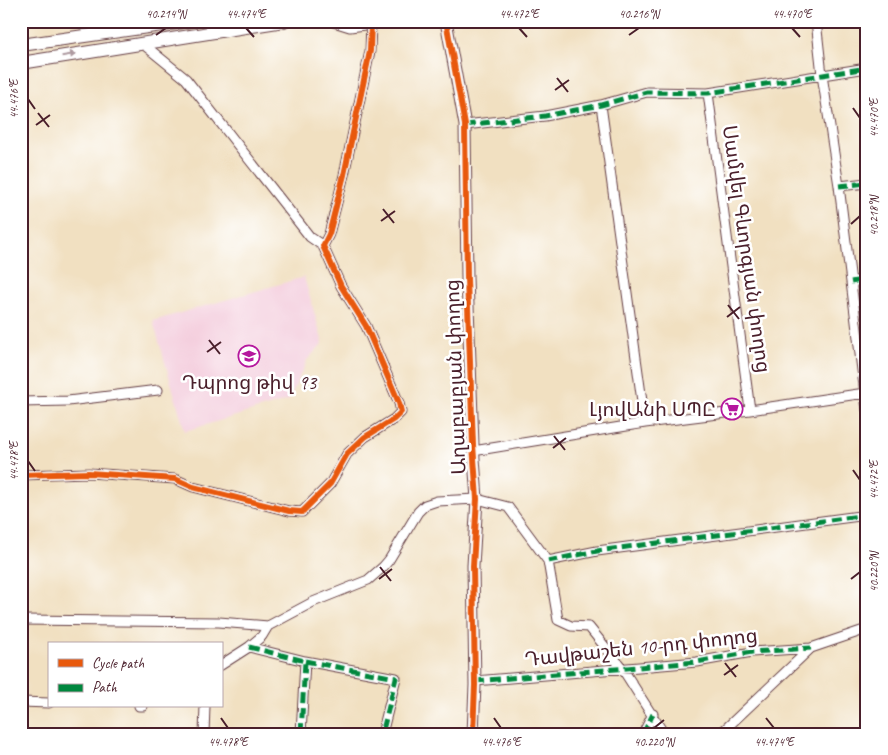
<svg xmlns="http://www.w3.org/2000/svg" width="888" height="755" font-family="Caveat,'Noto Sans Armenian',sans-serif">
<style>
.built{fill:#f4cfde}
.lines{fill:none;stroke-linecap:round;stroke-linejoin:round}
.street-casing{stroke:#633c42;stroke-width:11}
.secondary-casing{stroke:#633c42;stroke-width:13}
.primary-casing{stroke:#633c42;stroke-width:14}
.street{stroke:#fff;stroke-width:9}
.secondary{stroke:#fff;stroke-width:11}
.primary{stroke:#fff;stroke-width:12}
.quiet{stroke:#00873e;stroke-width:5;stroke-dasharray:10 5;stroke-linecap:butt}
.cycleway-casing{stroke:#fff;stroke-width:9}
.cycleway{stroke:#e8590c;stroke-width:6}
.oneway{fill:#ae9aa0}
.ticks{fill:none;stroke:#4a1f2b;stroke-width:2}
.labels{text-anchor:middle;stroke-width:5;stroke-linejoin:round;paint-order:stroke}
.street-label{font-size:20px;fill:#4a1f2b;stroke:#fff}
.poi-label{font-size:20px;fill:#4a1f2b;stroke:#fff}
.neatline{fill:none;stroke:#4a1f2b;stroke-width:2}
.ticks-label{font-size:12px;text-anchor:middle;fill:#4a1f2b}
</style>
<rect width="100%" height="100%" fill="#fff"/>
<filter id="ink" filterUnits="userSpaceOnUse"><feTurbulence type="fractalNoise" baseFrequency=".02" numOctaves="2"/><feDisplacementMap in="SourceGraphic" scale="10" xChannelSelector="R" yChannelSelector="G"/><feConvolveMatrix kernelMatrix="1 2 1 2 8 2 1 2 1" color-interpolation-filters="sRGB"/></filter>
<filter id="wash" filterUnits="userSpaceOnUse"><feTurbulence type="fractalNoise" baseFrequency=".0096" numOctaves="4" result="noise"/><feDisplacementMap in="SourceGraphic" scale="20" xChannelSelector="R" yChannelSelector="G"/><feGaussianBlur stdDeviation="1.12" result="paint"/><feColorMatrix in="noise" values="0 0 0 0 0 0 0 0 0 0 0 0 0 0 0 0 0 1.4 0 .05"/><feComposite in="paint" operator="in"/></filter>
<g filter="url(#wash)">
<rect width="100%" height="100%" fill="#f1e0c1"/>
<path class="built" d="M304,277L323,343L307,360L289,400L185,431L153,321Z"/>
</g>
<g filter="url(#ink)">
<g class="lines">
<g class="street-casing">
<path id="street" d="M816,21L822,75L839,186L867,410
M143,44L186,79L310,237L323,246
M708,93L750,410
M601,105L645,423
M465,125L545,116L601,105L647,92L708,93L867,68
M839,186L867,183
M851,282L867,279
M21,402L68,401L158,390
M473,451L645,423L750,410L865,393
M21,475L89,473L175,479L193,487L289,511L302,512L330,484L347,454L365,437L394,419L401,412L399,403L366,326L341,286L323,246L329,234L344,175L370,51L371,23
M548,561L597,551L867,515
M21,620L219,622L268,626
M249,647L305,661L301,734
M305,661L396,678L382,734
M221,665L249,647L262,636L268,626L313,602L368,580L383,567L389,560L418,512L425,505L437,501L477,499L508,507L548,561L558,620L571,626L589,627L622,668L664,734
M475,681L697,662L752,652L811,648
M21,702L49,703
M139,706H143
M204,734L205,706
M643,734L653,714
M720,734L811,648L867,629"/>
</g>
<g class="secondary-casing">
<path id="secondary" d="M334,21L350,26L386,21
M446,21L465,125L467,278L473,445L477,499L473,566L475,685L473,734"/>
</g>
<g class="primary-casing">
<path id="primary" d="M21,45L190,21
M21,63L284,21"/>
</g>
<use href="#street" class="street"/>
<use href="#secondary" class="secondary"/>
<use href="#primary" class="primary"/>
<path class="quiet" d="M465,125L545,116L601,105L647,92L708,93L867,68
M839,186L867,183
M851,282L867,279
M548,561L597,551L867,515
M249,647L305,661L301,734
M305,661L396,678L382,734
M475,681L697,662L752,652L811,648
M643,734L653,714"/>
<g class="cycleway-casing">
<path id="cycleway" d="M446,21L465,125L467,278L473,445L477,499L473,566L475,685L473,734
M21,475L89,473L175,479L193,487L289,511L302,512L330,484L347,454L365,437L394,419L401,412L399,403L366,326L341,286L323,246L329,234L344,175L370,51L371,23"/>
</g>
<use href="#cycleway" class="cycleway"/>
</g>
<defs><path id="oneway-solid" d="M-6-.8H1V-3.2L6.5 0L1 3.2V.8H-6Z" transform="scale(1.25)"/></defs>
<use class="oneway" href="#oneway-solid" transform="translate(69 55) rotate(-9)"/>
</g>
<path class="ticks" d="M246,28L254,37M519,28L527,37M792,28L800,37M156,35L166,28M629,35L639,28M557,78L568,92M555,90L569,80M28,99L35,109M853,108L860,118M38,113L49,127M36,125L50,115M383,209L394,223M381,221L395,211M851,224L860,216M728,305L739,319M727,317L740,307M209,340L220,354M207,352L221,342M554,436L565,450M553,448L566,438M28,461L35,471M853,470L860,480M380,567L391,581M379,579L392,569M851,579L860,572M725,663L736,677M724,675L738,665M221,718L228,728M494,718L501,728M766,718L774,728M654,728L664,720"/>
<defs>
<g id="school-ring" transform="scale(1.125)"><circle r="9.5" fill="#fff" stroke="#b5179e" stroke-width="1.5"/><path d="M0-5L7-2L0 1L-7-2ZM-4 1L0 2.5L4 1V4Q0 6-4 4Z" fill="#b5179e"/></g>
<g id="supermarket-ring" transform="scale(1.125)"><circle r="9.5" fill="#fff" stroke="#b5179e" stroke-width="1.5"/><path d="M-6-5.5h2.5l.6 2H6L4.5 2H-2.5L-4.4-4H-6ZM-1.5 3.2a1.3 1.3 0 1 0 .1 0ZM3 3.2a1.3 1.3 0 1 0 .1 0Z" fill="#b5179e"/></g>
</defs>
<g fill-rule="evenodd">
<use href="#school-ring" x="249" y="356"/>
<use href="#supermarket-ring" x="732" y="409"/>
</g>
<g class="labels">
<g class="street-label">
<text transform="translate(747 249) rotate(82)" y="7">Սամվել Գևորգյան փողոց</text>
<text transform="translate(455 377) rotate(-92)" y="7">Աղաբաբյան փողոց</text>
<text transform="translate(641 647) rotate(-6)" y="7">Դավթաշեն 10-րդ փողոց</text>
</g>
<g class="poi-label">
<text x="249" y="389">Դպրոց թիվ 93</text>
<text x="716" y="416" text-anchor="end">ԼյովԱնի ՍՊԸ</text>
</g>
</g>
<rect width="888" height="755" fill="none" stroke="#fff" stroke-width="55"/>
<rect x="48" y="642" width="175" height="65" fill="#ffffff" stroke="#b7a5aa"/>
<rect x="58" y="659" width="25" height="8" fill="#e8590c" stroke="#b7a5aa"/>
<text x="92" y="668" font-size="15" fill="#4a1f2b">Cycle path</text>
<rect x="58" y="684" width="25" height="8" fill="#00873e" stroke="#b7a5aa"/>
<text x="92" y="692" font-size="15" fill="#4a1f2b">Path</text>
<rect x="28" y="28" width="832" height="700" class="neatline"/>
<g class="ticks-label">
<text x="166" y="18">40.214°N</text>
<text x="246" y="18">44.474°E</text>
<text x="519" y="18">44.472°E</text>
<text x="639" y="18">40.216°N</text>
<text x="792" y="18">44.470°E</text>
<text transform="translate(14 99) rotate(-90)" y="4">44.476°E</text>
<text transform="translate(874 118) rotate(-90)" y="4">44.470°E</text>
<text transform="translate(874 216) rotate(-90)" y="4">40.218°N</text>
<text transform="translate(14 461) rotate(-90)" y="4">44.478°E</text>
<text transform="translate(874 480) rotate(-90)" y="4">44.472°E</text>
<text transform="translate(874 572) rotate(-90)" y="4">40.220°N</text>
<text x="228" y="746">44.478°E</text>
<text x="501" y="746">44.476°E</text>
<text x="654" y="746">40.220°N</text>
<text x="774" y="746">44.474°E</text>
</g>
</svg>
